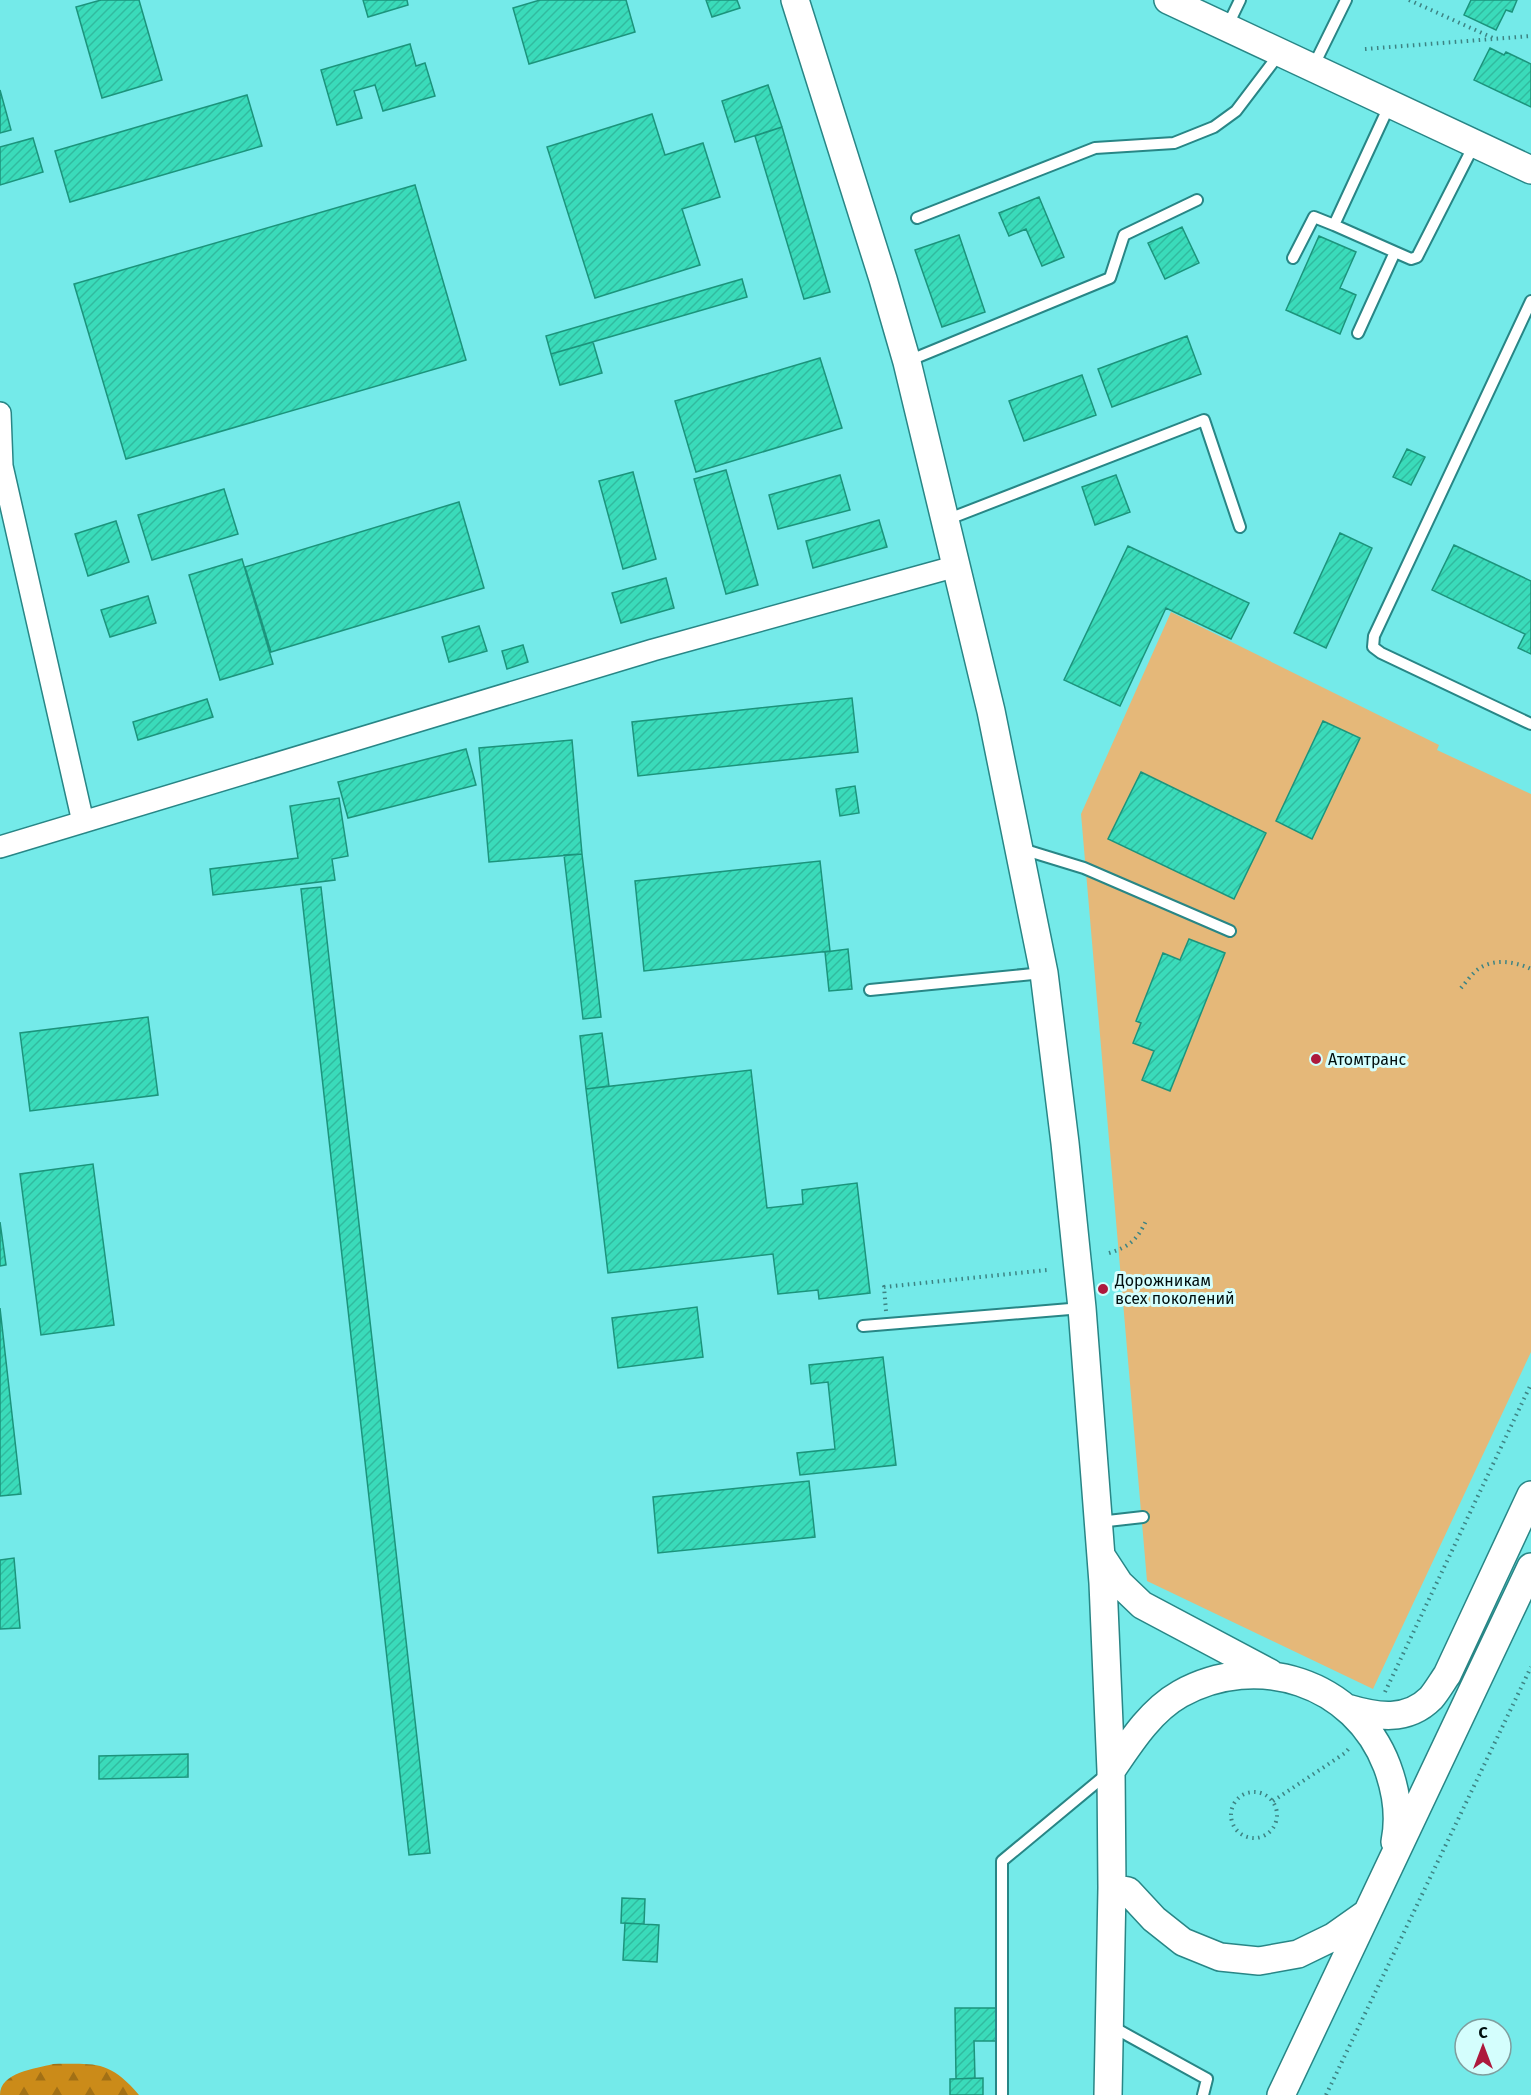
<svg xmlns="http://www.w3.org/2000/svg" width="1531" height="2095" font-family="'Fira Sans',sans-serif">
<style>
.forest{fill:url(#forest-firs)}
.green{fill:#e5b879}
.building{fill:url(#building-hatch);stroke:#1c947c;stroke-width:1.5}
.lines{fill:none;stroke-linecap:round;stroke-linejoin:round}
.service-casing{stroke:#288686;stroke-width:14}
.minor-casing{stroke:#288686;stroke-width:24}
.tertiary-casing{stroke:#288686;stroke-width:30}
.path{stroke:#3d8383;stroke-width:4;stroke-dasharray:1.5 4.5;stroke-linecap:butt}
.service{stroke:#fff;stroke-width:10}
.minor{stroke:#fff;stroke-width:21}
.tertiary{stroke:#fff;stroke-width:27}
.poi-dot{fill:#ad193d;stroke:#d4fefd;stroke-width:2}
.labels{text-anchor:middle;stroke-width:6;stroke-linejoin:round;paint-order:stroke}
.poi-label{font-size:16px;fill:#000f0f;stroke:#d4fefd;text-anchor:start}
</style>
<defs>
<pattern id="forest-firs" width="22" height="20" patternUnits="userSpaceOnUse" patternTransform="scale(1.5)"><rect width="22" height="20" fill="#cb8b19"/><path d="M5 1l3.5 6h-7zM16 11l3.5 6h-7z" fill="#a27015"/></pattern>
<pattern id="building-hatch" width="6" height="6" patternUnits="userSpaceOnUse" patternTransform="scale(1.5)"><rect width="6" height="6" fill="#3adbba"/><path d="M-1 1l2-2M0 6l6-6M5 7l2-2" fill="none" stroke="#31bb9f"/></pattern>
</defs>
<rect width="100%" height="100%" fill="#74eae9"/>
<path class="forest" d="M53,2064C96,2064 109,2060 139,2095H0C0,2072 35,2069 53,2064Z"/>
<path class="green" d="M1171,612L1439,745L1437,750L1531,794V1352L1373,1689L1147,1581L1081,814Z"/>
<path class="building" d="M101,0H139L162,80L102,98L76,7Z
M363,0H407L408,5L368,17Z
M540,0H626L635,32L529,64L513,8Z
M706,0H737L740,8L712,17Z
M1471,0H1517L1512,12L1506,10L1496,30L1464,15Z
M410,44L416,66L425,63L435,96L383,111L375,85L354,91L362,118L337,125L321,70Z
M1490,48L1504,55L1506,52L1531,64V107L1474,80Z
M768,85L782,127L735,142L722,101Z
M0,90L11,130L0,133Z
M247,95L262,146L70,202L55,151Z
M652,114L665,155L703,143L720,197L682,209L700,265L595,298L547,147Z
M782,127L830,292L804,299L755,136Z
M33,138L43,172L0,185V147Z
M415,185L466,360L126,459L74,284Z
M1039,197L1064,257L1042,266L1026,229L1009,236L999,213Z
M1182,227L1199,263L1165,279L1148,243Z
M959,235L985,312L942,327L915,250Z
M1319,236L1356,252L1340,288L1356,295L1340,334L1286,310Z
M742,279L747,297L551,354L546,336Z
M1187,336L1201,374L1112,407L1098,369Z
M593,342L602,373L560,385L551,354Z
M820,358L842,428L696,472L675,401Z
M1082,375L1096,415L1024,441L1009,401Z
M1407,449L1425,457L1411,485L1393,477Z
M726,470L758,585L726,594L694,479Z
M633,472L656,559L623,569L599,481Z
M840,475L850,510L778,529L769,495Z
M1116,475L1130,512L1095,525L1082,487Z
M224,489L238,534L152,560L138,515Z
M459,502L484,588L271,652L245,567Z
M879,520L887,547L813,568L806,541Z
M116,521L129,562L88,576L75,534Z
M1340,533L1372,548L1326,648L1294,633Z
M1454,545L1531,581V654L1518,648L1525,634L1432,590Z
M1128,546L1249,603L1231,639L1166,608L1120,706L1064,680Z
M242,559L273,664L220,680L189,575Z
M666,578L674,608L621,623L612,593Z
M148,596L156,623L110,637L101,610Z
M479,626L487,651L449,662L442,637Z
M523,645L528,662L507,669L502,651Z
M852,698L858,752L638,776L632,722Z
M207,699L213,717L138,740L133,722Z
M1323,721L1360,738L1312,839L1276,821Z
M572,740L582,854L489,862L479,748Z
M466,749L476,785L348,818L338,782Z
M1141,772L1266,833L1234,899L1108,839Z
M855,786L859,813L840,816L836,789Z
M339,798L348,856L332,859L335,880L213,895L210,869L298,858L290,806Z
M582,854L601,1017L583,1019L564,855Z
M820,861L830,951L644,971L635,881Z
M321,887L430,1853L409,1855L301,889Z
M1189,939L1225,953L1170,1091L1142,1080L1154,1051L1133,1043L1141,1023L1136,1021L1163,953L1180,960Z
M848,949L852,989L829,991L825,952Z
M148,1017L158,1095L30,1111L20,1033Z
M602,1033L609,1086L586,1089L580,1036Z
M751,1070L767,1208L803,1204L802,1190L857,1183L870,1293L819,1299L818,1290L778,1294L773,1254L608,1273L586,1089Z
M93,1164L114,1325L41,1335L20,1174Z
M0,1222L6,1265L0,1266Z
M697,1307L703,1357L618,1368L612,1318Z
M0,1308L21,1494L0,1496Z
M883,1357L896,1465L800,1475L797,1453L835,1449L828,1382L811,1384L809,1365Z
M809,1481L815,1537L658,1553L653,1497Z
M14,1558L20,1628L0,1629V1560Z
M188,1754V1777L99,1779V1756Z
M622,1898L645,1899L644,1924L621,1923Z
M625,1923L659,1925L657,1962L623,1960Z
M955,2008H998L999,2041H974L975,2078L956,2079Z
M983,2078V2095H950V2079Z"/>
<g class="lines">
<g class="service-casing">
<path id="service" d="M1227,27L1240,0
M1313,67L1346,0
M917,218L1095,148L1174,143L1214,127L1236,111L1280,53
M1395,252L1411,259L1417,257L1474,145
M1293,258L1314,217L1334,225
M1531,301L1374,636L1373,647L1381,653L1531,724
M1358,333L1395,252L1334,225L1390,104
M908,361L1110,278L1124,235L1197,200
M946,520L1204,420L1240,527
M1022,849L1084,868L1230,931
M870,990L1043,973
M863,1326L1082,1308
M1099,1522L1143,1517
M1111,2026L1207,2079L1203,2095
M1002,2095V1861L1108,1773"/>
</g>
<g class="minor-casing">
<path id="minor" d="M0,413L2,466L83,822
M0,847L653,650L957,566"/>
</g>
<g class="tertiary-casing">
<path id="tertiary" d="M795,0L883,279L907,362L991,711L1044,973L1065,1143L1082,1308L1103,1583L1111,1771L1112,1888L1108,2095
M1168,0L1531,170
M1102,1557L1119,1583L1142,1605L1270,1673
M1347,1708C1377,1717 1407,1722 1431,1698C1437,1691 1442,1682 1447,1675L1531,1495
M1111,1771C1130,1743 1150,1711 1180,1694C1257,1651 1355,1682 1387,1766C1396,1790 1400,1817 1395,1842
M1112,1888L1128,1891L1154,1919L1183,1942L1220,1957L1259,1961L1298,1954L1333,1937L1367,1913
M1281,2095L1531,1567"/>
</g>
<path class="path" d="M1409,0L1493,38
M1365,49L1531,36
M1461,988C1466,982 1471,975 1477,970C1493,958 1514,961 1531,969
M1109,1253C1129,1247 1137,1240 1146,1221
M886,1311L884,1287L1047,1270
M1385,1692L1531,1384
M1231 1815a23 23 0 1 1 46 0a23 23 0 1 1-46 0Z
M1273,1801L1345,1753L1351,1746
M1326,2095L1531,1667"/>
<use href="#service" class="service"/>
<use href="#minor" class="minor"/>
<use href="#tertiary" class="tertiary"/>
</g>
<g class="poi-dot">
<circle cx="1316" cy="1059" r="6"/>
<circle cx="1103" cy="1289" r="6"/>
</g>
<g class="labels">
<g class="poi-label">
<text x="1328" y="1065">Атомтранс</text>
<text x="1115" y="1286">Дорожникам<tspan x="1115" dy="18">всех поколений</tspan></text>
</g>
</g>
<g transform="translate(1483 2047)"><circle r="28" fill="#d4fefd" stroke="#7f9e9e" stroke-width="1.5"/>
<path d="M0-4.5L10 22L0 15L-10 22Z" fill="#ad193d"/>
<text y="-9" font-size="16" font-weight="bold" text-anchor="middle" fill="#000f0f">С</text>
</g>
</svg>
